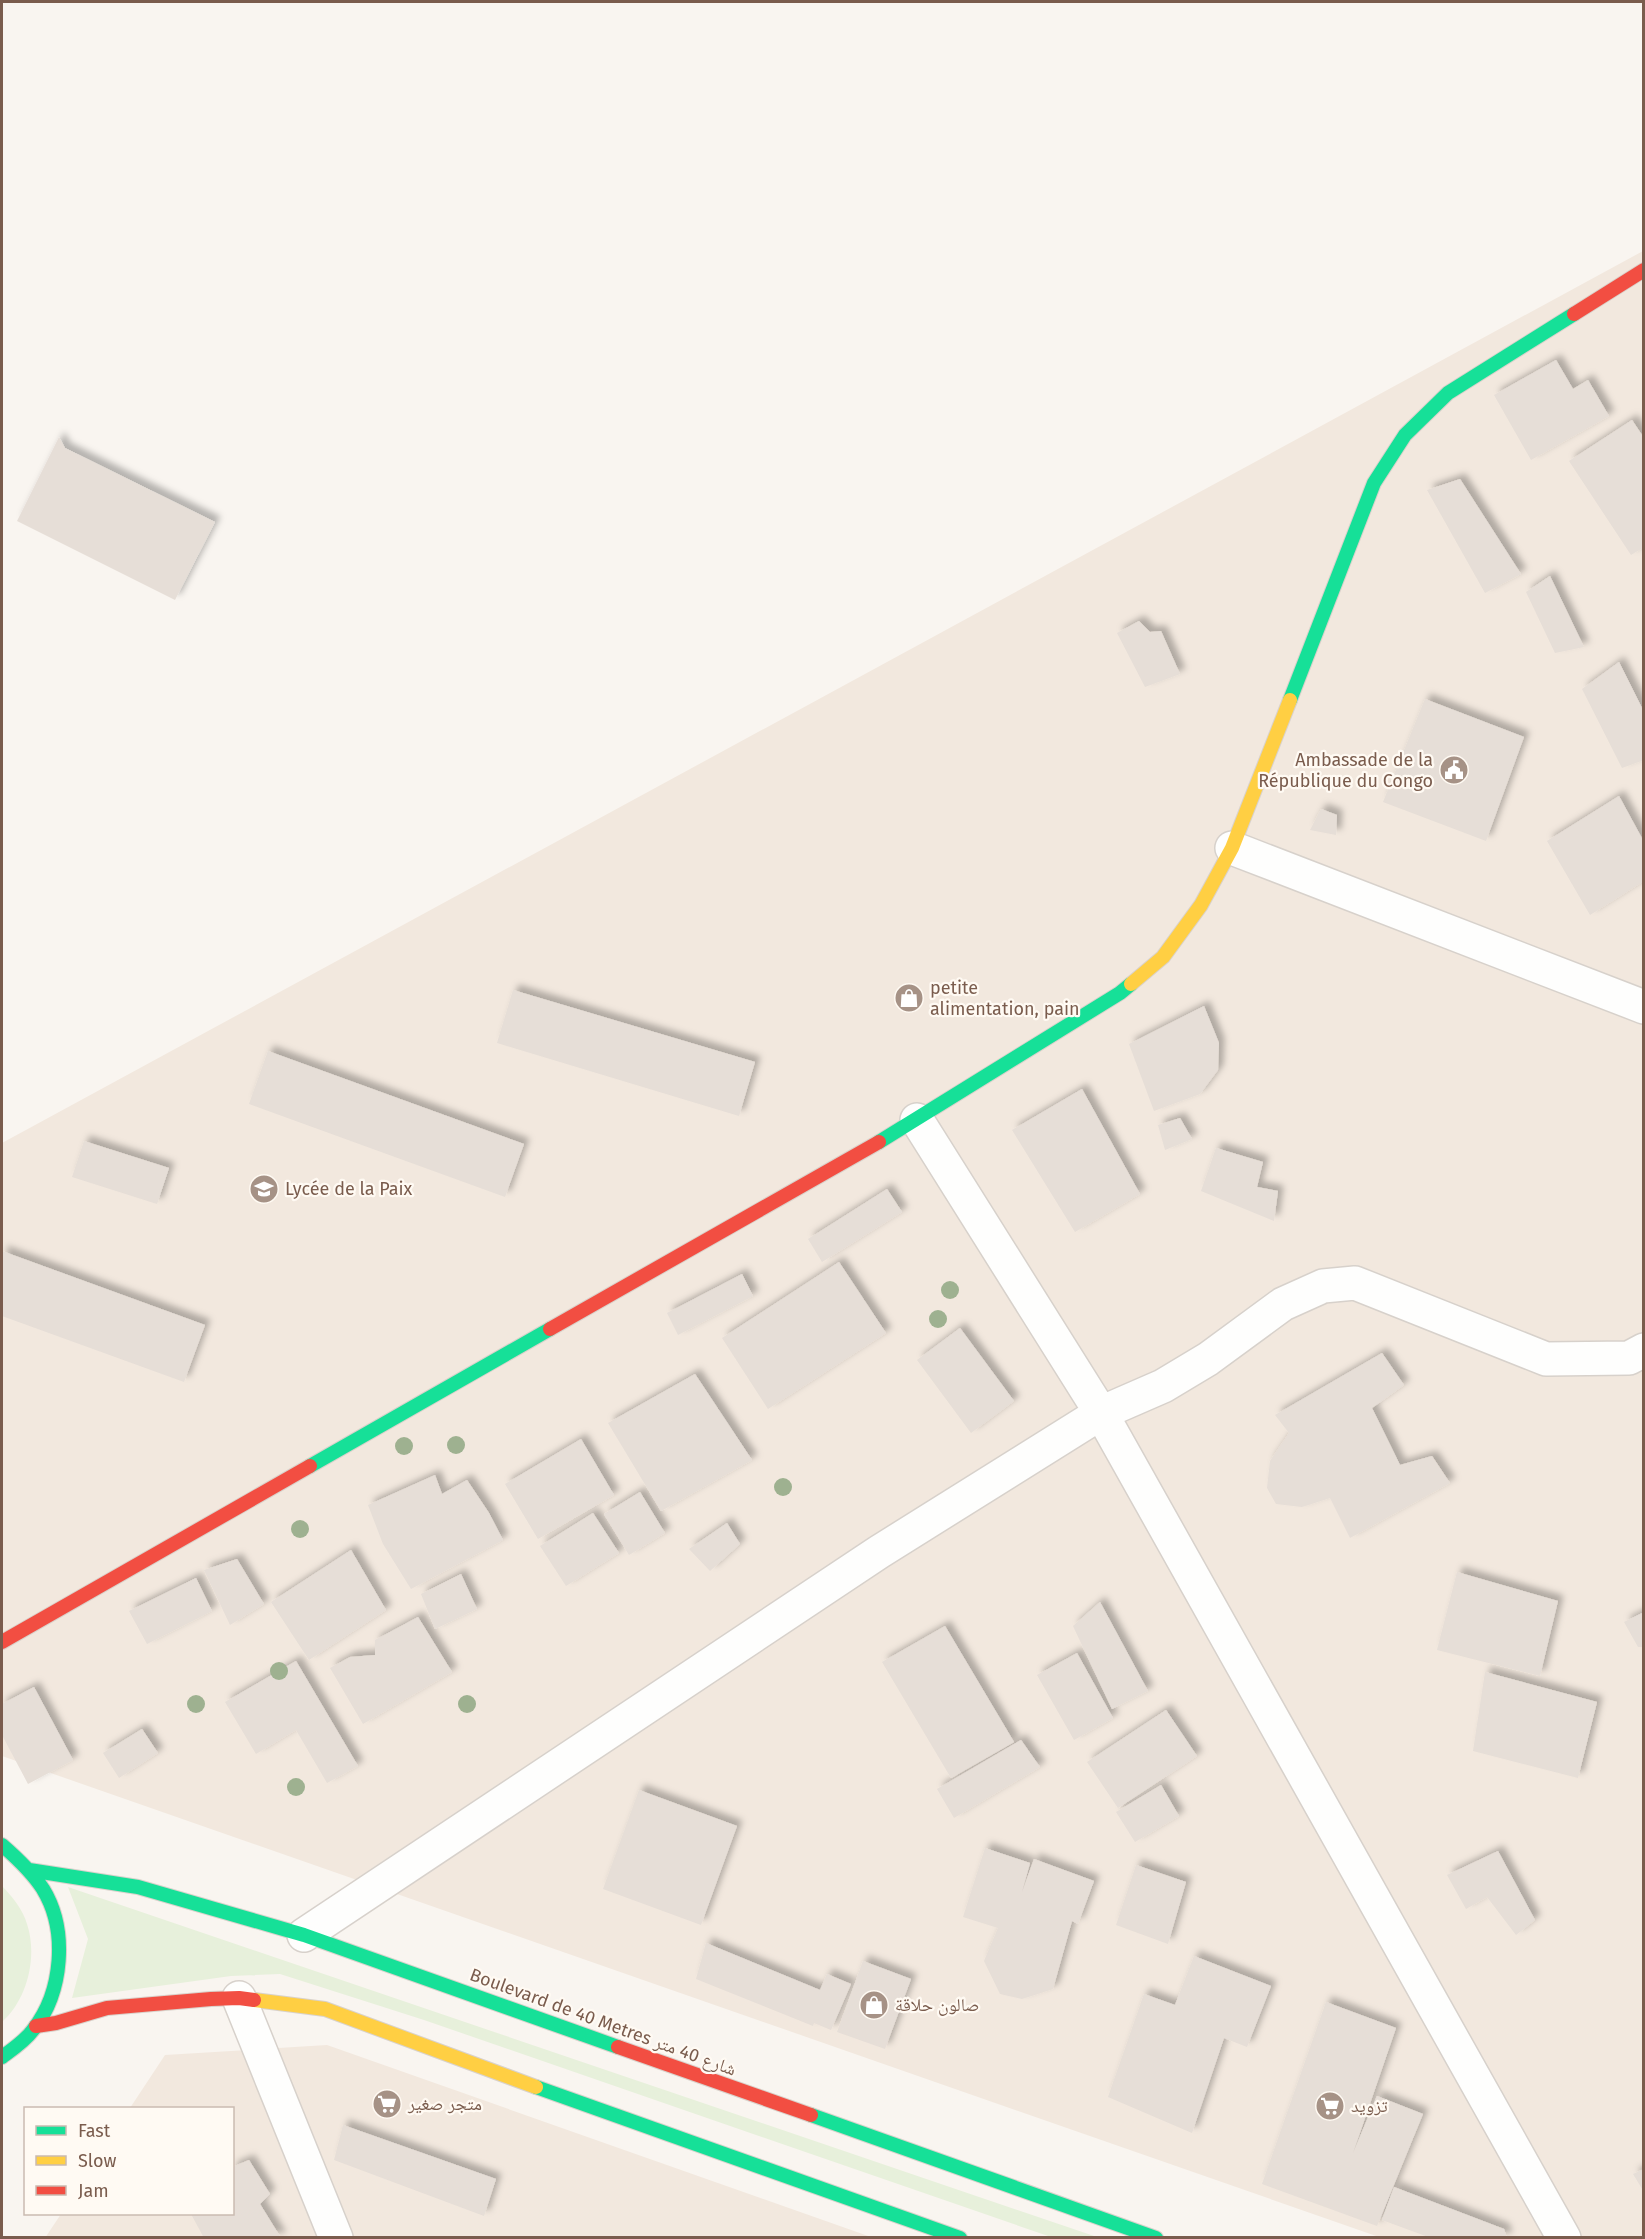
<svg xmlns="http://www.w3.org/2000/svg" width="1645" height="2239" font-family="'Fira Sans','Noto Naskh Arabic',sans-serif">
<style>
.residential{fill:#f2e8de}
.green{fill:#e7f0db}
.building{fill:#e6ded7;filter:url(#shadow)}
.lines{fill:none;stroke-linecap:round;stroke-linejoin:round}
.street-casing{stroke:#d7d1cb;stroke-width:36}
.fast-casing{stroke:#d9d2cb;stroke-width:16}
.slow-casing{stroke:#d9d2cb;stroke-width:16}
.jam-casing{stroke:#d9d2cb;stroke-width:16}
.street{stroke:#fefefd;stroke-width:33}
.fast{stroke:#16e098;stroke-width:14}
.slow{stroke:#ffcf43;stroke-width:14}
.jam{stroke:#f24e42;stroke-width:14}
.tree{fill:#9eb190}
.labels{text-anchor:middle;stroke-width:4.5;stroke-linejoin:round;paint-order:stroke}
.poi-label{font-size:18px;fill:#7a5c4d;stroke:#fffaf3;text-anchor:start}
.street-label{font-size:18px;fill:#7a5c4d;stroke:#fffaf3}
</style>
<defs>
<filter id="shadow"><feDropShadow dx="5.5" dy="-5.5" stdDeviation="3" flood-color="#0004"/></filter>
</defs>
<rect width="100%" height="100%" fill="#f9f5f0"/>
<path class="residential" d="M1643,251V2237H1379L2,1756V1143Z
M327,2045L871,2237L45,2238L61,2214H232V2108H130L165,2055Z"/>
<path class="green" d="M2,1886C12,1896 23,1910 27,1924C38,1957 27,2000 2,2022Z
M68,1887L1097,2237H1051L424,2020L280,1974L231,1976L72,1998L88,1939Z"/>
<path class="building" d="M1556,360L1573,389L1588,380L1609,416L1531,460L1494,395Z
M1632,420L1644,438V547L1631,555L1569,461Z
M59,437L65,448L215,522L175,600L17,521Z
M1460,479L1521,574L1485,593L1427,490Z
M1550,576L1584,647L1555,653L1526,592Z
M1139,621L1150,632L1161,631L1180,674L1145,687L1117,633Z
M1619,662L1644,712V760L1622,768L1582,689Z
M1425,699L1524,737L1486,841L1383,802Z
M1619,796L1644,842V881L1590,915L1547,841Z
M1321,809L1337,815L1336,835L1310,830Z
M513,990L755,1062L739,1116L497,1043Z
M1204,1006L1219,1043L1218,1070L1200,1094L1154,1111L1129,1044Z
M268,1051L524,1144L505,1197L249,1104Z
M1082,1089L1140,1194L1075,1232L1012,1130Z
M1180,1118L1192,1139L1165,1150L1158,1125Z
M84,1141L169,1168L157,1204L72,1177Z
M1216,1148L1263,1162L1257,1187L1278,1191L1274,1221L1201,1191Z
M887,1189L902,1212L822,1262L808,1239Z
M2,1251L205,1325L184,1382L2,1316Z
M839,1262L886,1333L768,1409L722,1338Z
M742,1274L753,1296L678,1335L667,1313Z
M960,1328L1014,1401L971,1433L917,1360Z
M1382,1353L1404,1385L1372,1408L1400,1465L1432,1456L1450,1483L1350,1538L1330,1498L1302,1507L1276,1504L1267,1488L1270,1461L1289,1433L1275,1415Z
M695,1374L752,1460L661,1511L608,1423Z
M581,1439L614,1495L538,1539L505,1484Z
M435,1475L442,1494L467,1480L489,1513L503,1540L411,1589L383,1544L368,1505Z
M640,1492L665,1533L629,1555L604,1514Z
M593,1513L619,1553L566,1586L540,1546Z
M727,1523L740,1544L710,1571L689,1549Z
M351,1550L386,1610L309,1660L271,1602Z
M237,1559L264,1604L230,1625L204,1570Z
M1457,1572L1558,1601L1540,1676L1437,1650Z
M461,1574L477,1609L435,1629L421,1594Z
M196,1578L212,1611L147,1644L129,1611Z
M1100,1602L1148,1691L1112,1709L1073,1626Z
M1644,1612V1647H1638L1624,1622Z
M418,1617L452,1672L363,1724L330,1668L350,1657L375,1655V1640Z
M945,1626L1014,1742L951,1778L882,1662Z
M1077,1653L1113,1718L1074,1740L1037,1675Z
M296,1661L358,1766L327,1783L296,1730L256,1754L225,1702Z
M1485,1672L1597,1702L1578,1778L1473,1751Z
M34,1687L73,1760L28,1784L2,1735V1704Z
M1166,1710L1197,1756L1118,1808L1087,1762Z
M142,1729L158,1753L119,1778L103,1753Z
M1021,1740L1040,1767L954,1818L937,1789Z
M1161,1785L1179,1816L1135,1842L1116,1812Z
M639,1790L737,1826L701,1925L603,1889Z
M985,1848L1030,1863L1022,1892L1034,1859L1094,1881L1078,1924L1072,1921L1053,1989L1022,1999L1000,1994L984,1961L998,1928L963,1917Z
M1498,1851L1535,1920L1516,1935L1487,1897L1466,1909L1447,1875Z
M1136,1865L1186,1882L1168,1944L1116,1925Z
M706,1943L820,1990L827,1974L851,1984L831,2030L814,2023L813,2026L696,1979Z
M1194,1956L1271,1986L1247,2047L1224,2038L1192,2133L1108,2097L1144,1994L1175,2005Z
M863,1961L911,1979L885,2049L837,2032Z
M1326,2002L1396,2028L1353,2153L1377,2096L1423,2114L1377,2226L1262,2184Z
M343,2125L496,2179L484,2216L334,2160Z
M249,2160L270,2194L260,2204L281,2238H204L191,2214H232V2167Z
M1644,2169V2192L1633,2174Z
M1394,2187L1504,2229L1507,2238H1431L1382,2220Z"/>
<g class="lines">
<g class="street-casing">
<path id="street" d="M1232,848L1644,1007
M917,1120L1101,1413L1564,2238
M304,1935L879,1552L1101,1413L1163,1386L1208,1359L1283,1304L1323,1286L1355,1283L1546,1359L1629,1358L1644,1350
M239,1998L336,2238"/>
</g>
<g class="fast-casing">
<path id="fast" d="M1290,700L1374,483L1405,435L1448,393L1574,314
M879,1142L1120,993L1131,984
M310,1466L550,1329
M2,1845C17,1858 32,1872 43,1889C68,1930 63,1992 33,2030C25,2041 13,2049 2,2057
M29,1870L138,1887L304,1935L618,2047
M536,2087L960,2238
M811,2115L1156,2238"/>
</g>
<g class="slow-casing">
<path id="slow" d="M1131,984L1163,957L1201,905L1232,848L1290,700
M254,2000L325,2009L536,2087"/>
</g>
<g class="jam-casing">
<path id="jam" d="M1574,314L1644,270
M550,1329L879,1142
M2,1642L310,1466
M36,2026L56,2023L107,2008L211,1999L239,1998L254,2000
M618,2047L811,2115"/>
</g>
<use href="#street" class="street"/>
<use href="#fast" class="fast"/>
<use href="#slow" class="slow"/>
<use href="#jam" class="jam"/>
</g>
<g class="tree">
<circle cx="950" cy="1290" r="9"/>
<circle cx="938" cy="1319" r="9"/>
<circle cx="456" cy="1445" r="9"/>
<circle cx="404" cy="1446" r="9"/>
<circle cx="783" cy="1487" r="9"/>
<circle cx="300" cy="1529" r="9"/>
<circle cx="279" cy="1671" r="9"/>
<circle cx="196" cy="1704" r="9"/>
<circle cx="467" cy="1704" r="9"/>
<circle cx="296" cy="1787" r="9"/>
</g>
<defs>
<g id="civic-disc" transform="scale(1.5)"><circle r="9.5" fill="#a69286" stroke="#fffaf3"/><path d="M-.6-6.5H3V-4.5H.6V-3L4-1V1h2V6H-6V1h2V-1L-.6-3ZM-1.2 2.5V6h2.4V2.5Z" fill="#fff"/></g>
<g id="shop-disc" transform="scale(1.5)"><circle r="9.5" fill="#a69286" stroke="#fffaf3"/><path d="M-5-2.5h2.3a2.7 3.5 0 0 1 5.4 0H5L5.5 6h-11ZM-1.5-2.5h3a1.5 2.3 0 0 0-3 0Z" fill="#fff"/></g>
<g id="school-disc" transform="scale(1.5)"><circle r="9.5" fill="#a69286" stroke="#fffaf3"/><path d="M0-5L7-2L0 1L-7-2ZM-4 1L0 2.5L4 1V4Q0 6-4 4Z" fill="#fff"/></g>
<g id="supermarket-disc" transform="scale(1.5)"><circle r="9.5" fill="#a69286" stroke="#fffaf3"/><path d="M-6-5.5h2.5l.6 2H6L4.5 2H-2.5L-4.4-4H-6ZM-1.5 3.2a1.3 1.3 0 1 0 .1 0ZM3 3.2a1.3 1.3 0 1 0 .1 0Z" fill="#fff"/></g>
</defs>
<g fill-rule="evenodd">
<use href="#civic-disc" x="1454" y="770"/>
<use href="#shop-disc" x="909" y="998"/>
<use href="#school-disc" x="264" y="1189"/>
<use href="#shop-disc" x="874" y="2005"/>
<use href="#supermarket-disc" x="387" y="2104"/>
<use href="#supermarket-disc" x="1330" y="2106"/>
</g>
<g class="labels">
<g class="poi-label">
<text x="1433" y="766" text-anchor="end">Ambassade de la<tspan x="1433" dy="21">République du Congo</tspan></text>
<text x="930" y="994">petite<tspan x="930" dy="21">alimentation, pain</tspan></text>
<text x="285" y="1195">Lycée de la Paix</text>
<text x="895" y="2011">صالون حلاقة</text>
<text x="408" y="2110">متجر صغير</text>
<text x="1351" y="2112">تزويد</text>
</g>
<g class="street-label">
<text transform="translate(603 2022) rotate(20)" y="6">Boulevard de 40 Metres شارع 40 متر</text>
</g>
</g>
<rect width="1645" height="2239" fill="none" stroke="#7a5c4d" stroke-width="6"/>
<rect x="24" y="2107" width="210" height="108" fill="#fffaf3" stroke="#cabbb1" stroke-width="1.5"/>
<rect x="36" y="2126" width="30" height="9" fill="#16e098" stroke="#cabbb1" stroke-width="1.5"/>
<text x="78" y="2137" font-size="18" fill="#7a5c4d">Fast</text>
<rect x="36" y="2156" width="30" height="9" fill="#ffcf43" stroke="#cabbb1" stroke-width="1.5"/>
<text x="78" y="2167" font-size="18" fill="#7a5c4d">Slow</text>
<rect x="36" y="2186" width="30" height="9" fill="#f24e42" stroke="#cabbb1" stroke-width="1.5"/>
<text x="78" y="2197" font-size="18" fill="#7a5c4d">Jam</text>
</svg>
